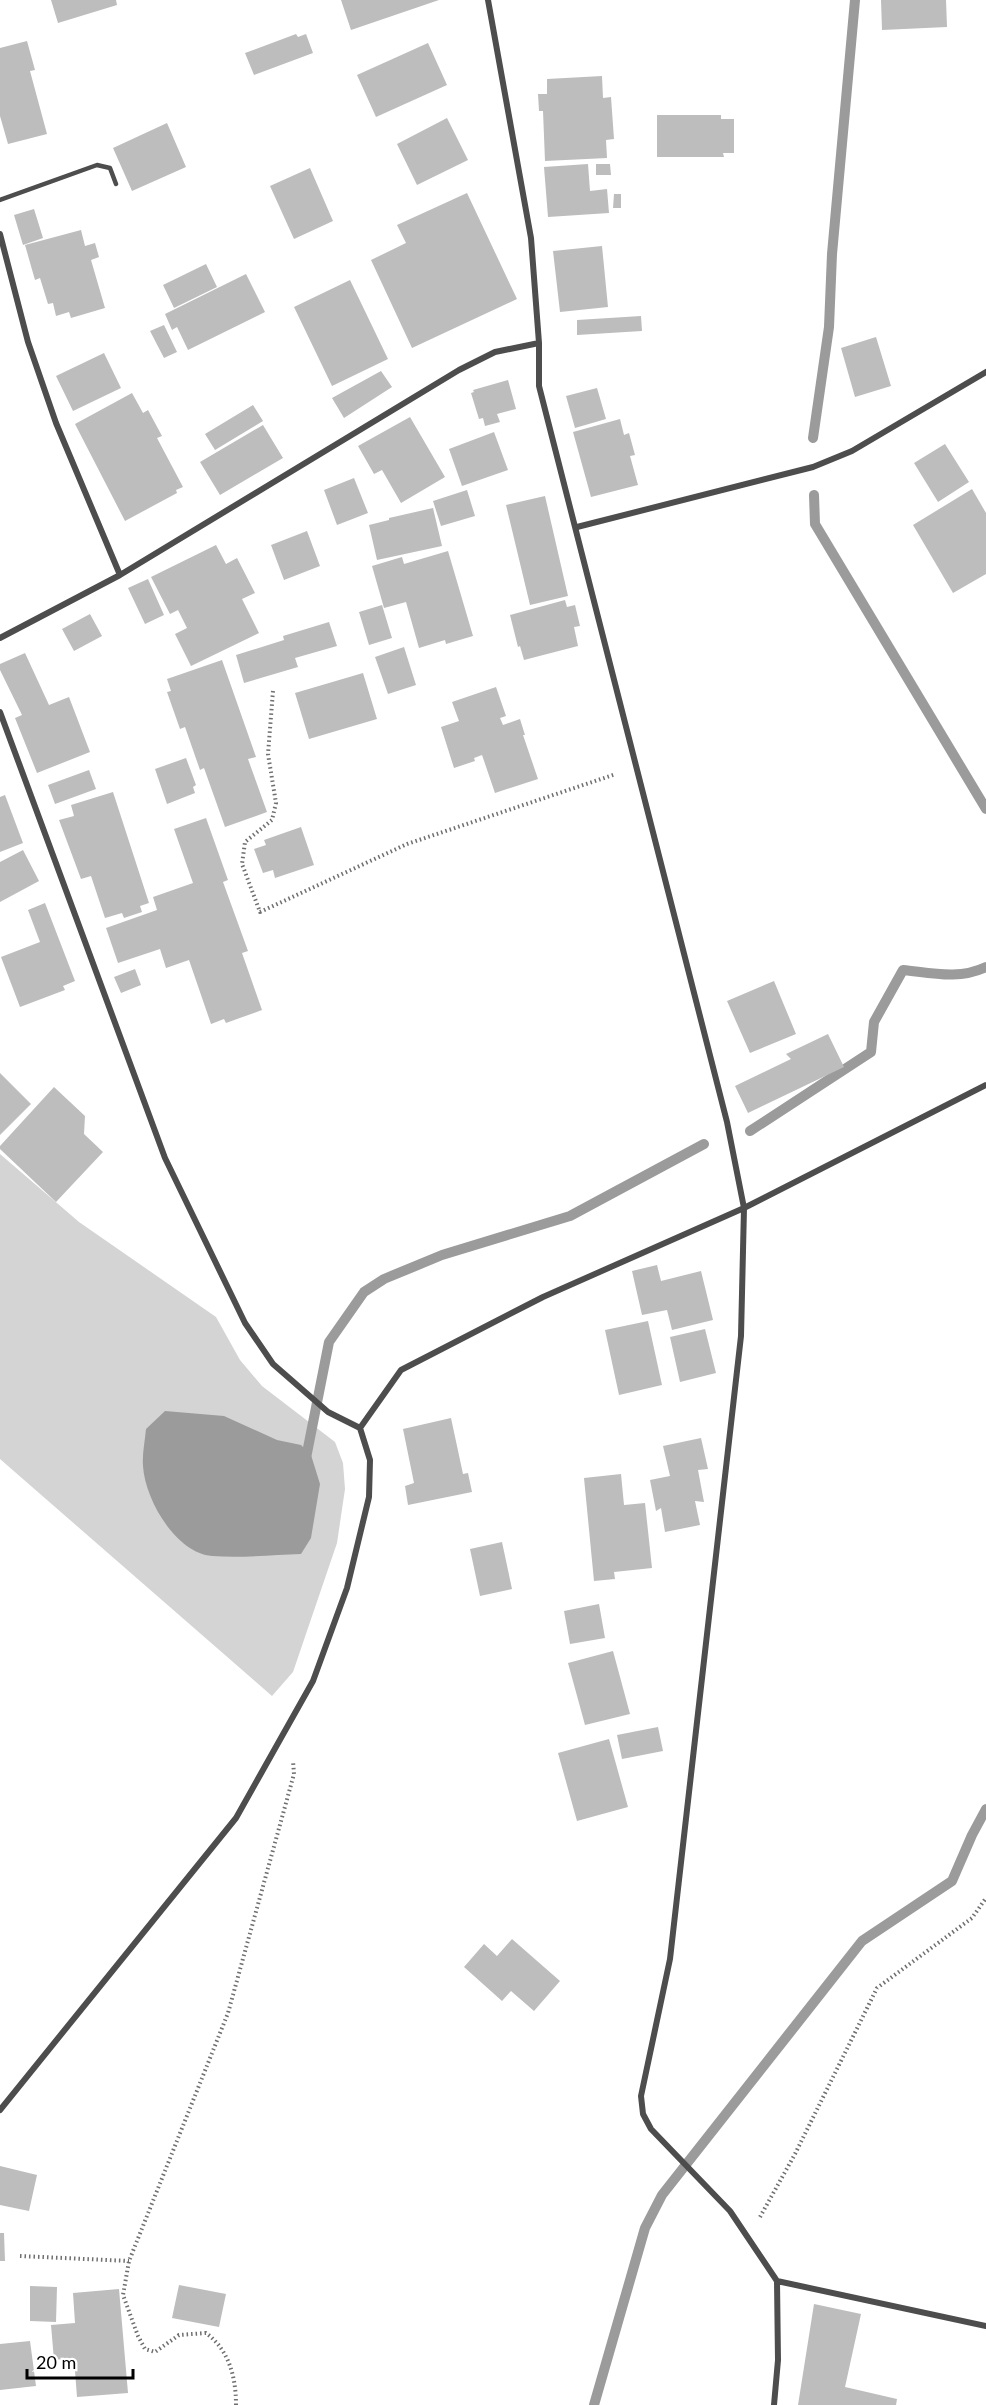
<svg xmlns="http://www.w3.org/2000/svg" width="986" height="2405" font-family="Lato,sans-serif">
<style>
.green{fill:#d4d4d4}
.water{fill:#9b9b9b}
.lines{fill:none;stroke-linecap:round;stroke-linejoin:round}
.stream{stroke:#9b9b9b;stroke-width:10}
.building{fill:#bdbdbd}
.path{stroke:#6f6f6f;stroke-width:4;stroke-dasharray:1.5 3;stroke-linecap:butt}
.service{stroke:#4d4d4d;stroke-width:4.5}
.minor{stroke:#4d4d4d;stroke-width:6}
</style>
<rect width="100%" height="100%" fill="#fff"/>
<path class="green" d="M0,1154L79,1222L216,1317L240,1360L262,1386L335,1442L343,1463L345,1489L337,1543L293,1672L272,1696L0,1459Z"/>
<path class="water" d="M165,1411L224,1416L277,1440L301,1445L311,1455L320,1484L311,1538L301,1554C272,1555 241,1558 212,1556C176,1553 145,1500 143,1466C142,1454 145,1441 146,1429Z"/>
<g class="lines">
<path class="stream" d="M813,438L829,327L832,254L855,0
M814,495L815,524L986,809
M750,1131L871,1052L874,1022L903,970C932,973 959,980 986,967
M301,1463L306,1458L329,1342L364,1292L384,1279L442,1255L570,1216L704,1144
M594,2405L645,2228L662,2195L862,1941L952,1881L972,1835L986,1809"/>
</g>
<path class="building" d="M51,0H116L117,5L58,23Z
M341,0H439L351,30Z
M881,0H946L947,27L882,30Z
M296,34L298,37L306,34L313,53L254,75L245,53Z
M27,41L35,70L30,71L47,134L8,144L0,116V48Z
M428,43L447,85L376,117L357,75Z
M602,76L603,98L611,97L614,139L606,140L607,158L545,161L543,111H539L538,94H547V79Z
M657,115H721V119H734V153H723L724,157H657Z
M447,118L468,160L417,185L397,144Z
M167,123L186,167L132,191L113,148Z
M588,164L590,191L607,189L609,213L548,217L544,167Z
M596,164H610L611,175H596Z
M310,168L333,221L294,239L270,186Z
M467,193L517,299L412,348L371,260L406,243L397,225Z
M614,194H621V208H613Z
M34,209L43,238L23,245L14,215Z
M81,230L85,246L95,243L99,257L91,260L105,308L71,318L69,312L56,316L53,303L48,304L40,278L35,280L25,245Z
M602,246L608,307L560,312L553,251Z
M206,264L217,287L174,308L163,285Z
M246,274L265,312L188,350L177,327L172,330L165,314Z
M350,280L388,359L332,386L294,307Z
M641,316L642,331L577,335V320Z
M164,325L177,352L164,358L150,331Z
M876,337L891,386L855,397L841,348Z
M104,353L121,388L73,411L56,376Z
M381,371L392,387L344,418L332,398Z
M508,380L516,409L497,414L500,422L485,426L483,418L479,419L471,393L474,392L473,390Z
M597,388L606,419L575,428L566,396Z
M132,393L143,413L148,410L162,436L157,438L183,487L176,490L177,493L125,521L75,424Z
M253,405L263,421L215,450L205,434Z
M410,417L445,477L401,503L382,470L374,474L358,446Z
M620,419L624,435L629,433L635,455L630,456L638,485L591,497L573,432Z
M263,425L283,458L220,495L200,462Z
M494,432L508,470L462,486L449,449Z
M945,444L969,482L938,502L914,463Z
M354,478L368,513L337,525L324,490Z
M972,489L986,513V574L953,593L913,525Z
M467,490L475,516L441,526L433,501Z
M545,496L568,596L530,605L506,505Z
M433,508L442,546L377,560L369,525L389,520V518Z
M307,531L320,566L284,580L271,545Z
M216,545L226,564L237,558L255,593L242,599L259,633L191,666L175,634L187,628L178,610L170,614L151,577Z
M448,551L473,636L446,644L445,640L419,648L406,602L384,608L372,566L402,557L404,564Z
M148,579L164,615L145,624L128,588Z
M565,600L567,607L575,605L580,626L574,627L578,646L524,660L520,646L518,647L510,615Z
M382,605L392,638L369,645L359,612Z
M90,614L102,636L74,651L62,629Z
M329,622L337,646L295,658L298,667L244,683L236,655L284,640L283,636Z
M404,647L416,685L388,694L375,657Z
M25,653L49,705L69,697L90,752L37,773L15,718L22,715L0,670V664Z
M222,660L256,757L248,759L267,812L225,827L204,768L200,770L185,727L180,729L167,692L171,691L167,679Z
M363,673L377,719L309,739L295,693Z
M496,687L506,716L500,718L503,725L520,719L525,735H523L538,779L495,793L482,755L474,758L475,761L454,768L441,727L459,721L452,702Z
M186,758L196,785L193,787L195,793L167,804L155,769Z
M89,770L96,789L55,804L48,785Z
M113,792L149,903L140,906L142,912L124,918L122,913L105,918L91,876L81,879L59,820L74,816L71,805Z
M5,795L23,843L0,852V797Z
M206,818L228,880L223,882L248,951L242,953L262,1010L226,1023L224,1019L211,1024L189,960L166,968L160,949L118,963L106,928L157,910L153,897L193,883L174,829Z
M301,827L314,865L275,878L273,870L263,873L254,849L266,845L264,840Z
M23,850L39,881L0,902V862Z
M45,903L75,981L63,986L65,990L20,1007L1,957L40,942L28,910Z
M135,969L141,985L121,993L114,977Z
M774,981L796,1034L750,1053L727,1001Z
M828,1034L844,1067L748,1113L735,1086L791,1059L786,1054Z
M0,1073L31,1104L0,1135Z
M54,1087L85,1116L84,1134L103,1152L56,1202L0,1149V1146Z
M657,1265L661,1281L701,1271L713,1320L672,1330L667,1310L642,1315L632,1271Z
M648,1321L662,1385L619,1395L605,1330Z
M705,1329L716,1373L680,1382L670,1337Z
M451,1418L463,1474L468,1473L472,1492L408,1505L405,1486L414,1483L403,1429Z
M701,1438L708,1469L698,1470L704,1502L695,1501L700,1525L665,1532L661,1508L656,1511L650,1480L670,1476L663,1446Z
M621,1474L624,1505L645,1503L652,1568L614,1572L615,1579L594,1581L584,1478Z
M502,1542L512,1589L480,1596L470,1549Z
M599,1604L605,1638L570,1644L564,1611Z
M613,1651L630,1714L585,1725L568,1663Z
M658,1727L663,1751L622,1759L617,1735Z
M609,1739L628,1807L577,1821L558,1753Z
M512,1939L560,1981L534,2011L511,1991L502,2001L464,1967L484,1944L497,1956Z
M0,2166L37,2175L29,2211L0,2205Z
M0,2233H4L5,2261H0Z
M179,2285L226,2294L219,2327L172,2318Z
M30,2286L57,2287L56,2322L30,2321Z
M119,2289L128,2393L77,2397L74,2358L54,2360L51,2325L75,2323L73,2293Z
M814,2304L861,2314L845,2387L897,2399L896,2405H798Z
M30,2341L36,2386L0,2390V2344Z"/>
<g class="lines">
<path class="path" d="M273,691L268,754L276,803L272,820L245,842L242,864L260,912L407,844L616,774
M760,2217L795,2154L877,1988L972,1918L986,1898
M20,2256L129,2261
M236,2405C236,2377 229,2350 206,2333L179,2335L155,2352L145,2349L138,2336L123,2295L129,2261L228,2013L294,1774L293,1761"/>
<path class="service" d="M0,200L97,165L110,168L116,184"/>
<path class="minor" d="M488,0L531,238L539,343V386L727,1122L744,1208L741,1336L670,1959L641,2096L643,2114L651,2129L730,2211L777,2281L778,2360L774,2405
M0,234L28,342L56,423L120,575
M577,527L813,467L852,451L986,372
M0,638L120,575L459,370L495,352L539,343
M0,712L165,1158L245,1323L273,1364L328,1412L360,1428L370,1460L369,1497L347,1588L313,1681L236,1818L0,2110
M360,1428L401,1370L543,1297L744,1208L986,1085
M777,2281L986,2326"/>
</g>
<path d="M27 2369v9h106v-9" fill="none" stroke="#000000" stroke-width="3"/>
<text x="36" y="2369" font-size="18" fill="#000000" stroke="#ffffff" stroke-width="4.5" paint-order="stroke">20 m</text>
</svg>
